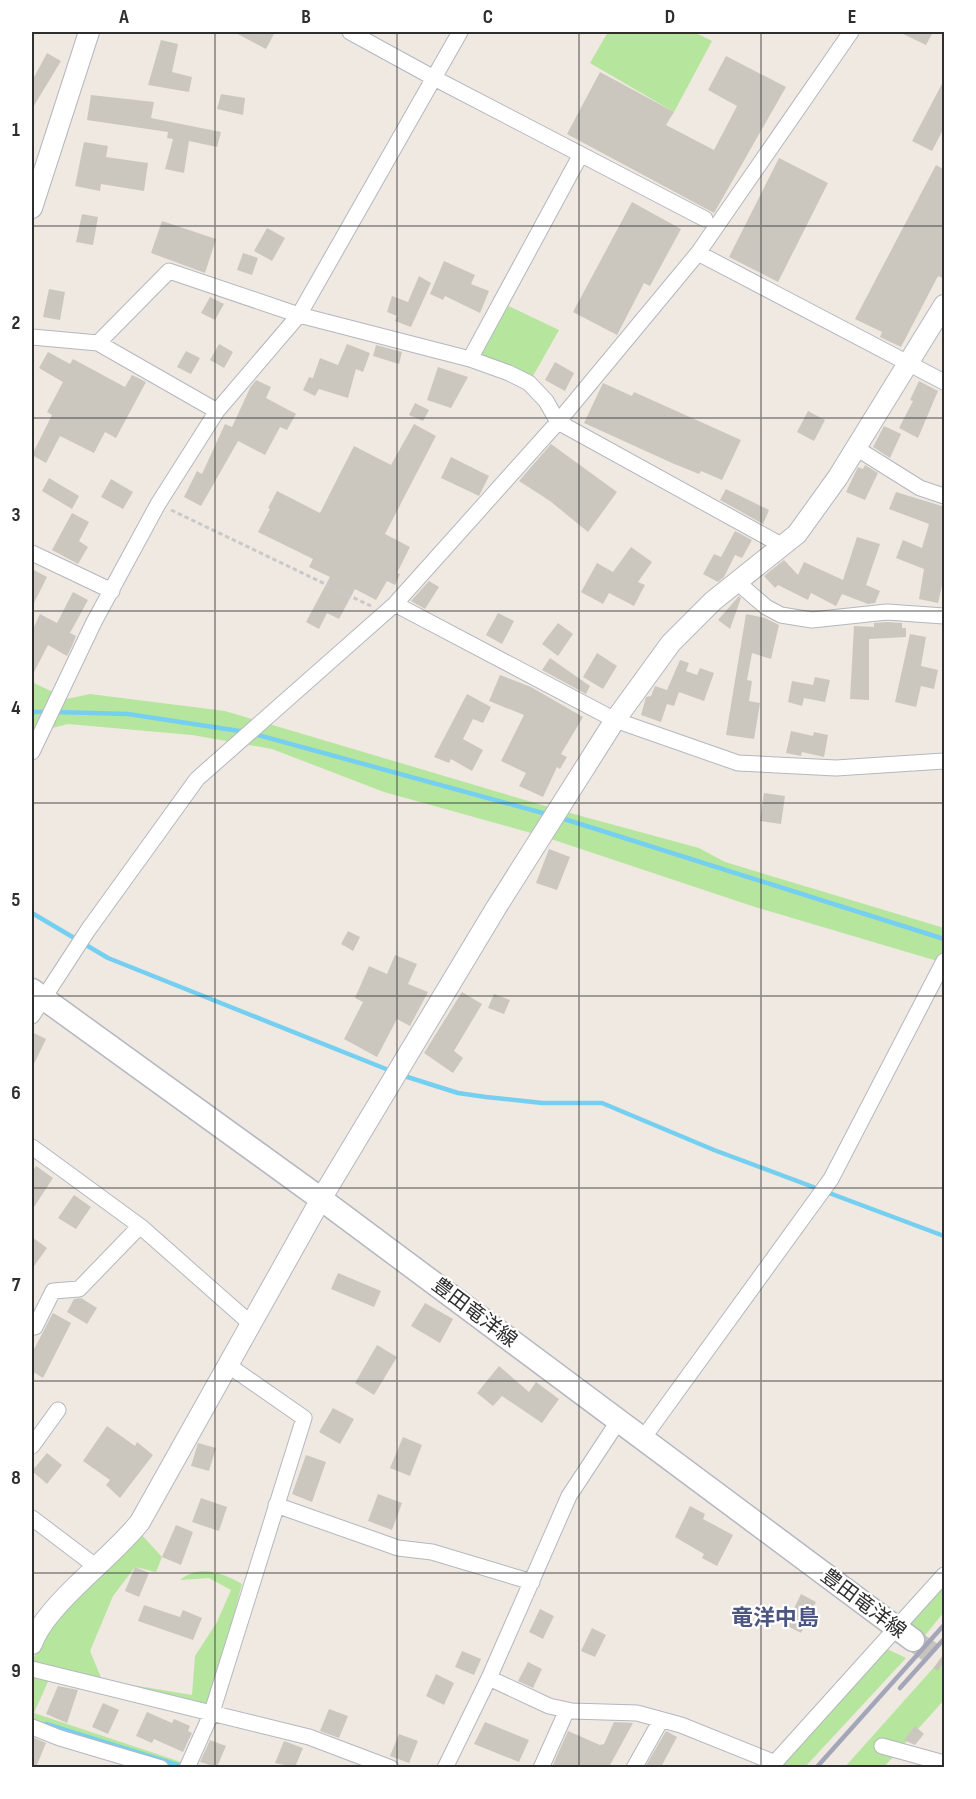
<svg xmlns="http://www.w3.org/2000/svg" width="976" height="1799" font-family="'Sofia Sans Condensed','Noto Sans JP',sans-serif">
<style>
.green{fill:#b6e59e}
.lines{fill:none;stroke-linecap:round;stroke-linejoin:round}
.stream{stroke:#75cff0;stroke-width:4.5}
.building{fill:#cbc7bf}
.secondary-tunnel{stroke:#c8c4bd;stroke-width:22;stroke-dasharray:22 11;stroke-linecap:butt}
.minor-casing{stroke:#b4b7c1;stroke-width:17}
.tertiary-casing{stroke:#b4b7c1;stroke-width:22}
.secondary-casing{stroke:#b4b7c1;stroke-width:25}
.path{stroke:#c9c9c9;stroke-width:3;stroke-dasharray:4.5 3;stroke-linecap:butt}
.minor{stroke:#fff;stroke-width:15}
.tertiary{stroke:#fff;stroke-width:20}
.secondary{stroke:#fff;stroke-width:22}
.rail{stroke:#a3a6b8;stroke-width:4.5}
.grid{fill:none;stroke:#2e2e2e;stroke-width:1.5;stroke-opacity:0.55}
.labels{text-anchor:middle;stroke-width:4.5;stroke-linejoin:round;paint-order:stroke}
.street-label{font-size:20px;fill:#2e2e2e;stroke:#fff}
.quarter-label{font-size:22px;font-weight:bold;fill:#4d5680;stroke:#fff}
.neatline{fill:none;stroke:#2e2e2e;stroke-width:2}
.grid-label{font-size:20px;text-anchor:middle;font-weight:bold;fill:#2e2e2e}
</style>
<rect width="100%" height="100%" fill="#efe9e1"/>
<path class="green" d="M608,32H694L712,41L674,112L590,63Z
M500,302L559,330L529,383L470,359Z
M32,682L59,695L57,701L90,694L225,711L559,810L699,848L725,862L944,928V963L752,906L542,836L384,792L272,749L192,735L68,724L32,733Z
M140,1533L162,1557L156,1572L135,1567L113,1596L90,1651L102,1680L192,1695L195,1656L217,1622L231,1590L209,1578L180,1580C200,1564 222,1573 242,1584L213,1694L204,1705L32,1665V1660L60,1616Z
M944,1575V1612L922,1639L902,1624Z
M881,1646L906,1658L805,1767L770,1768Z
M944,1656V1700L884,1767L844,1768Z
M32,1676L50,1677L34,1713L196,1767H180L32,1721Z"/>
<g class="lines">
<path class="stream" d="M32,712H47
M55,712L128,714L246,732
M254,734L550,815
M558,817L944,939
M32,913L108,958L391,1071
M401,1075L458,1093L486,1097L542,1103H602L714,1150L944,1236
M46,1724L184,1767"/>
</g>
<path class="building" d="M234,32H275L266,49Z
M899,32H933L926,45Z
M161,40L178,44L172,72L192,77L189,92L148,85Z
M47,53L61,61L32,109V81Z
M726,56L786,87L714,213L567,134L600,72L674,112L666,125L714,150L737,106L708,90Z
M945,78V126L932,151L912,141Z
M221,94L245,98L243,115L217,109Z
M91,95L154,102L151,118L221,132L217,147L189,141L184,173L165,169L173,139L167,138L168,132L87,120Z
M84,142L108,146L106,157L148,163L144,191L101,184L100,191L75,186Z
M779,158L828,183L778,282L729,257Z
M936,165L945,170V279L938,276L901,347L880,337L882,332L855,319Z
M632,202L681,229L650,286L644,283L617,335L573,312Z
M82,214L98,217L93,245L76,242Z
M162,221L216,239L205,273L151,253Z
M267,228L285,238L272,261L254,251Z
M243,253L258,258L252,275L237,270Z
M444,261L475,275L471,284L489,291L480,313L445,296L443,300L430,294Z
M419,276L431,283L411,327L395,321L397,316L387,312L392,296L408,302Z
M49,289L65,292L60,320L43,317Z
M210,297L224,304L215,320L201,313Z
M219,344L233,352L224,368L210,360Z
M347,344L370,353L363,372L356,369L348,398L319,389L315,396L303,390L309,377L313,378L320,358L338,365Z
M376,345L402,352L399,364L373,356Z
M186,351L200,358L191,374L177,367Z
M48,352L70,364L73,359L125,387L132,375L146,382L116,438L105,432L94,453L60,436L46,463L32,455L52,415L47,412L63,382L39,368Z
M555,362L574,373L565,391L545,380Z
M438,367L468,377L451,408L427,400Z
M256,380L271,387L266,398L296,414L287,430L280,427L265,455L238,441L201,506L184,497L197,471L202,474L225,424L232,427L250,388Z
M919,381L938,391L918,438L899,428L913,401L910,400Z
M603,383L632,396L634,392L741,440L722,480L701,471L699,474L672,463L584,423Z
M415,403L429,410L423,421L409,415Z
M808,411L825,420L814,441L797,432Z
M414,424L436,436L385,534L410,547L397,573L400,574L395,585L387,581L376,600L355,589L339,619L327,613L319,629L306,622L330,577L309,567L313,559L258,532L270,509L268,508L277,491L320,513L354,446L391,465Z
M884,426L901,434L890,458L873,447Z
M551,444L617,492L588,532L550,501L519,481Z
M451,457L489,476L479,496L441,478Z
M865,465L878,473L865,500L846,492L858,467L863,469Z
M49,478L79,496L72,509L42,491Z
M111,479L133,492L123,509L101,497Z
M726,489L769,510L763,524L720,500Z
M896,492L945,507V572L938,603L919,599L924,569L896,558L903,540L922,548L929,524L889,509Z
M72,513L89,522L79,541L88,547L78,564L52,550Z
M735,531L752,540L742,558L735,555L724,577L718,582L703,574L714,554L721,557Z
M857,537L880,544L866,585L880,591L875,603L868,604L842,594L836,606L811,593L808,600L778,585L775,588L764,576L784,560L798,575L804,562L843,580Z
M631,547L652,562L638,582L645,585L634,606L609,593L603,604L581,592L597,563L613,572Z
M32,569L47,577L32,607Z
M429,581L439,587L425,609L411,601Z
M73,592L88,600L70,633L76,636L72,646L67,656L48,645L32,676V631L40,614L57,623Z
M739,596L741,598L730,629L718,620Z
M498,613L514,621L502,644L486,635Z
M746,614L765,618L779,625L771,659L752,653L747,680L752,681L749,701L760,703L754,739L726,735Z
M887,622L902,623V628H906V637L869,639V700L850,699L854,626L874,627V623Z
M558,623L573,634L558,656L542,644Z
M910,634L926,637L921,666L938,670L934,689L921,686L916,707L895,702Z
M597,653L617,666L603,689L583,677Z
M550,658L590,686L586,694L542,670Z
M680,660L689,663L686,671L697,675L700,668L714,673L704,701L679,692L674,706L667,704L661,722L641,715L646,697L651,696L655,686L667,690Z
M500,675L531,687L583,717L561,754L567,757L560,769L557,767L543,797L519,786L526,773L501,761L524,715L489,701Z
M815,677L830,680L825,702L804,698L802,706L788,702L792,681L813,685Z
M467,694L491,707L483,723L473,719L463,739L483,750L472,771L451,759L449,763L434,757Z
M791,731L813,736L814,732L828,735L824,757L802,752L801,756L786,753Z
M764,793L785,796L781,824L760,821Z
M549,849L570,857L557,890L536,883Z
M348,931L360,937L353,951L341,944Z
M395,955L417,964L408,984L428,992L410,1026L397,1019L377,1057L344,1039L363,1002L355,998L369,966L387,974Z
M462,992L482,1004L454,1051L463,1058L453,1073L424,1053Z
M494,994L510,1000L504,1014L488,1008Z
M32,1032L46,1039L32,1068Z
M36,1166L53,1178L32,1210V1173Z
M74,1195L91,1207L76,1229L58,1218Z
M32,1237L47,1248L32,1269Z
M338,1273L381,1291L374,1307L331,1289Z
M81,1298L97,1308L87,1324L67,1312L74,1299Z
M425,1303L453,1319L440,1343L411,1326Z
M53,1313L71,1323L43,1378L32,1371V1353Z
M377,1345L397,1357L374,1395L355,1383Z
M499,1366L529,1392L536,1382L559,1399L542,1423L502,1396L493,1406L477,1393Z
M333,1408L354,1419L340,1444L319,1432Z
M107,1426L135,1446L137,1442L153,1455L120,1498L106,1485L110,1480L83,1461Z
M403,1437L422,1445L410,1476L390,1468Z
M198,1443L216,1448L209,1471L191,1466Z
M47,1453L62,1465L47,1484L32,1471Z
M306,1455L326,1462L312,1502L292,1494Z
M378,1494L402,1503L392,1530L368,1521Z
M201,1498L227,1507L219,1531L192,1522Z
M690,1506L705,1514L703,1519L733,1535L717,1566L702,1558L704,1554L675,1537Z
M176,1525L193,1532L181,1565L162,1557Z
M135,1567L149,1573L139,1597L125,1591Z
M801,1594L816,1602L801,1633L786,1625Z
M144,1605L180,1617L183,1610L202,1618L193,1640L138,1621Z
M540,1609L554,1616L543,1639L529,1632Z
M592,1628L606,1635L595,1657L581,1651Z
M462,1651L481,1659L474,1675L455,1667Z
M528,1662L542,1669L533,1688L518,1681Z
M436,1674L454,1683L444,1705L426,1696Z
M58,1686L78,1690L67,1723L46,1714Z
M103,1703L119,1710L108,1734L92,1727Z
M329,1709L348,1716L339,1738L320,1731Z
M147,1712L172,1723L174,1719L190,1726L188,1731L192,1733L183,1752L154,1739L152,1743L136,1736Z
M485,1722L529,1740L519,1762L474,1744Z
M614,1722L633,1723L609,1767H552L568,1731L600,1745L604,1744Z
M915,1726L924,1734L915,1745L904,1740Z
M666,1731L677,1737L661,1767H645Z
M399,1734L418,1741L409,1763L390,1756Z
M32,1737L46,1743L36,1767H32Z
M210,1740L226,1746L217,1767L200,1762Z
M284,1741L303,1748L295,1767L275,1763Z"/>
<g class="lines">
<path class="secondary-tunnel" d="M913,1640L944,1662"/>
<g class="minor-casing">
<path id="minor" d="M350,32L434,78L705,219
M698,253L944,382
M32,337L98,343L217,411
M98,343L169,271L299,315L470,359L509,373L529,383L546,401L558,422L783,546
M470,359L580,156
M856,448L920,488L944,496
M32,553L112,591
M737,582L766,607L781,615L812,620L887,612L944,616
M395,604L615,720L738,763L836,768L944,761
M32,752L94,622L158,504L217,411L299,315L460,32
M32,1016L88,930L197,779L395,604L558,422L698,253L851,32
M32,1147L140,1226L250,1323
M32,1325L35,1327L53,1291L79,1289L140,1226
M644,1437L831,1179L944,961
M32,1446L58,1410
M276,1505L398,1548L432,1552L532,1582
M32,1518L98,1568
M32,1669L309,1737L391,1768
M489,1678L549,1706L572,1711L637,1713L681,1725L773,1762
M32,1727L60,1738L161,1768
M882,1746L944,1763
M187,1768L212,1712L304,1418L228,1365
M445,1768L489,1678L569,1496L619,1420
M541,1768L567,1710
M634,1768L661,1720
M770,1768L944,1575"/>
</g>
<g class="tertiary-casing">
<path id="tertiary" d="M32,208L89,32
M32,1644C46,1604 111,1559 140,1522L321,1199L496,908L615,720L671,643L713,601L797,534L838,477L944,305"/>
</g>
<g class="secondary-casing">
<path id="secondary" d="M32,990L321,1199L913,1640"/>
</g>
<path class="path" d="M171,510L371,606"/>
<use href="#minor" class="minor"/>
<use href="#tertiary" class="tertiary"/>
<use href="#secondary" class="secondary"/>
<path class="rail" d="M900,1688L944,1639
M816,1768L944,1625"/>
</g>
<path class="grid" d="M215,32V1768M397,32V1768M579,32V1768M761,32V1768M32,226H944M32,418H944M32,611H944M32,803H944M32,996H944M32,1188H944M32,1381H944M32,1573H944"/>
<g class="labels">
<g class="street-label">
<text transform="translate(475 1312) rotate(37)" y="7">豊田竜洋線</text>
<text transform="translate(864 1603) rotate(37)" y="7">豊田竜洋線</text>
</g>
<g class="quarter-label">
<text x="775" y="1625">竜洋中島</text>
</g>
</g>
<rect width="976" height="1799" fill="none" stroke="#ffffff" stroke-width="66"/>
<rect x="33" y="33" width="910" height="1733" class="neatline"/>
<g class="grid-label">
<text x="124" y="23">A</text>
<text x="306" y="23">B</text>
<text x="488" y="23">C</text>
<text x="670" y="23">D</text>
<text x="852" y="23">E</text>
<text x="16" y="136">1</text>
<text x="16" y="329">2</text>
<text x="16" y="521">3</text>
<text x="16" y="714">4</text>
<text x="16" y="906">5</text>
<text x="16" y="1099">6</text>
<text x="16" y="1291">7</text>
<text x="16" y="1484">8</text>
<text x="16" y="1677">9</text>
</g>
</svg>
